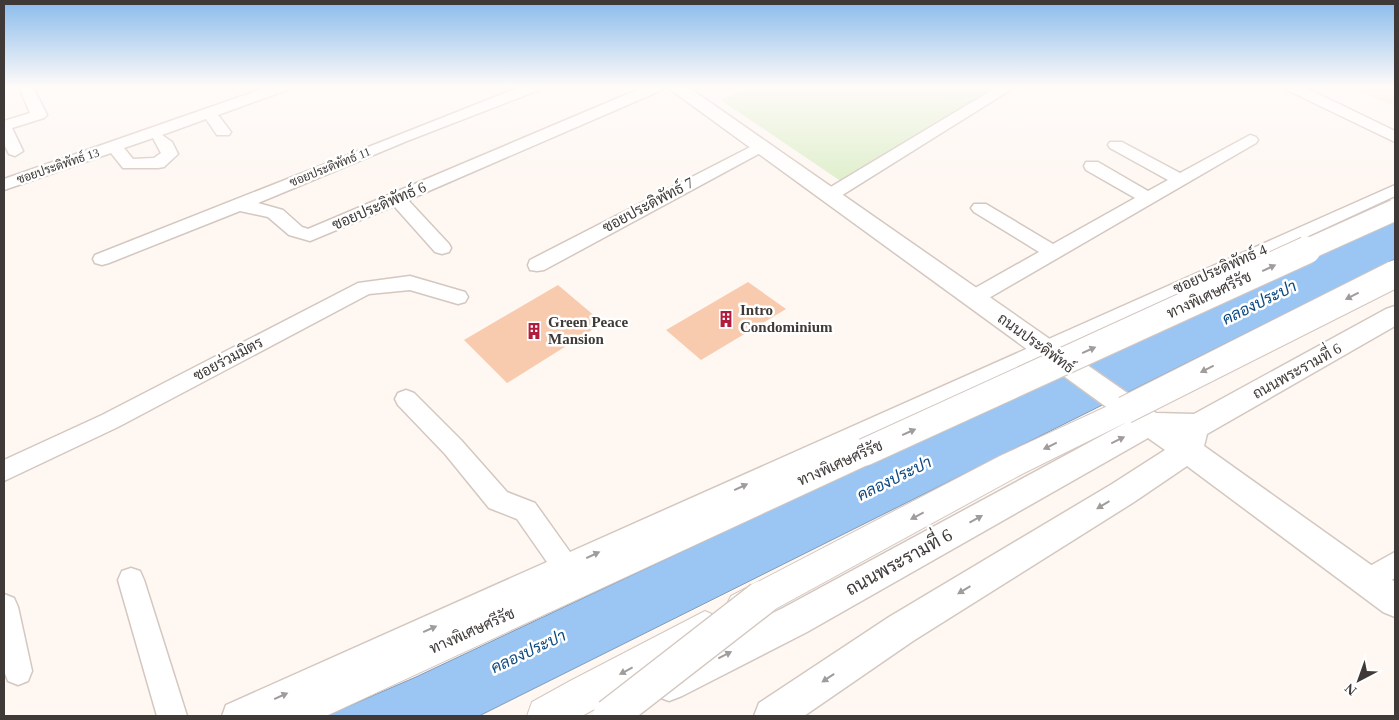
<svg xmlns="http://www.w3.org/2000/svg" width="1399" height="720" font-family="'Times New Roman',Sarabun,serif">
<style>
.built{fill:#fbe7da}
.green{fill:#ddeec9}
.water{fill:#9bc5f3;stroke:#7f9bbb}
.building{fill:#f8cbaf}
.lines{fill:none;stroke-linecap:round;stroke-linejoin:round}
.minor-casing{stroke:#d4c7c0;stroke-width:3}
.major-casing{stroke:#d4c7c0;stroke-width:3}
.highway-casing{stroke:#d4c7c0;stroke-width:2}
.minor{fill:#fff;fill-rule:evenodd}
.major{fill:#fff;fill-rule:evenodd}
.highway{fill:#fff;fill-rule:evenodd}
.highway-bridge-far2-casing{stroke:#d4c7c0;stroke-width:23;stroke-linecap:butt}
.highway-bridge-far1-casing{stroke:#d4c7c0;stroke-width:29;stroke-linecap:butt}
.highway-bridge-casing{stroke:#d4c7c0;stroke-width:37;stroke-linecap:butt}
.highway-bridge-far2{stroke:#fff;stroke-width:21}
.highway-bridge-far1{stroke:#fff;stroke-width:27}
.highway-bridge{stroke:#fff;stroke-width:34}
.oneway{fill:#9f9c9b}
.labels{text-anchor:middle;stroke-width:5;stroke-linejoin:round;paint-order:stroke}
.far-street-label{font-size:12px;fill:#3f3a37;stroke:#fff}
.street-label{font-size:15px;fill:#3f3a37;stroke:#fff}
.poi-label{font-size:15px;font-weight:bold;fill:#3f3a37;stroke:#fff;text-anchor:start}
.water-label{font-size:16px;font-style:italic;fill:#0c4980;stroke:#fff}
.near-street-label{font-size:18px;fill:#3f3a37;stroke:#fff}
</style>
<rect width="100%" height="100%" fill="#fef7f2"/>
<path class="built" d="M1349,87H1395V107Z"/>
<path class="green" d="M749,87H998L842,182L721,100Z"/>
<path class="water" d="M1395,215V259L479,716H326L416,677Z"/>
<path class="building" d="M748,282L786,309L701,360L666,330Z
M558,285L603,323L507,383L464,340Z"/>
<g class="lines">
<g class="minor-casing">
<path id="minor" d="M19,87H33L47,115L44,118L12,128L23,151L15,156L9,154L4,144V121L30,113Z
M268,87H289L287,90L218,115L231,132L229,135H217L206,119L162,135L172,142L178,154L164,167L158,168H123L111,153L4,190V179ZM153,138L161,153L154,158L133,159L124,148Z
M520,87H541L539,90L407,141L258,203L283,210L302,227L308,229L644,87H664L662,90L408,200L449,244L451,248L449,252L442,254L435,252L394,206L310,241L289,235L268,217L240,211L109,263L102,265L95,263L93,259L95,255Z
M997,87H1015L836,199H824L821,195L824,191Z
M1285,87H1304L1395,131V142L1287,90Z
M1250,135L1256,137L1258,140L1256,143L982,302L975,304L968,302L965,297L968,292L1039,252L974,212L971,208L974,204H986L1053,244L1135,198L1086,170L1084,166L1086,162H1098L1148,191L1168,180L1110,148L1108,145L1110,142H1122L1180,173Z
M760,142L768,147L766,150L544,270L537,271L530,270L528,265L530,260Z
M1395,185V196L270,716H222L226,705L547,562L517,519L489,508L445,454L398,405L395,399L398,393L406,390L414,393L461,440L507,492L535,503L570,552Z
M410,276L465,292L468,297L465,302L458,304L410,290L369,294L118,427L4,481V460L102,415L358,283Z
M1395,552V578L1368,593L1359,590L1355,581L1359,572Z
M131,568L140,571L144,580L187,716H157L118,580L122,571Z
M4,594L14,598L18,607L32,671L28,681L18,685L8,681L4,671Z"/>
</g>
<g class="major-casing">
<path id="major" d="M667,87H688L1156,413L1194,414L1386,309L1395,306V326L1207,434L1204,446L1395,582V617L1383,612L1187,466L1134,502L913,641L804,716H754L759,703L889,617L1112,484L1165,450L1148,438L807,632L682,696L669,701L656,696L651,683L656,670L783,608L1127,422Z"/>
</g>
<g class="highway-casing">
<path id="highway" d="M1125,398L1135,402L1140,410L1135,418L1022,474L755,620L743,625L731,620L725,608L731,596L1000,456Z
M865,439L876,443L880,452L876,461L326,716H265L270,702Z
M705,611L718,617L723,629L718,641L582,716H527L532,702L570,681Z"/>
</g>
<use href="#minor" class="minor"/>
<use href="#major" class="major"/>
<use href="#highway" class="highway"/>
<g class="highway-bridge-far2-casing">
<path id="highway-bridge-far2" d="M1304,251L1395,210"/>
</g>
<g class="highway-bridge-far1-casing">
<path id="highway-bridge-far1" d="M1125,410L1395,274
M865,452L1307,250"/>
</g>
<g class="highway-bridge-casing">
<path id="highway-bridge" d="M610,716L762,598"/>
</g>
<use href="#highway-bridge-far2" class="highway-bridge-far2"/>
<use href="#highway-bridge-far1" class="highway-bridge-far1"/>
<use href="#highway-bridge" class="highway-bridge"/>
</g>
<defs><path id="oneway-solid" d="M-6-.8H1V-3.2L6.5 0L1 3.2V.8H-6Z" transform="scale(1.25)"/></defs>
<g class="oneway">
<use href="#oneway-solid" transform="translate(1269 268) rotate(-25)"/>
<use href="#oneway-solid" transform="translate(1352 296) rotate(153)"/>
<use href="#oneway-solid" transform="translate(1089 350) rotate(-24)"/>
<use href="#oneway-solid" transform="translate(1207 369) rotate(153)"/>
<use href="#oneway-solid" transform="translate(909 432) rotate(-24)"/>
<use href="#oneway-solid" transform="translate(1118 440) rotate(-26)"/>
<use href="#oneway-solid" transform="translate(1050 446) rotate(154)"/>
<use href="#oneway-solid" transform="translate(741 487) rotate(-25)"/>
<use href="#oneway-solid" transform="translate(1103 505) rotate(149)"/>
<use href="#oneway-solid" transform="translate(917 516) rotate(152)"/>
<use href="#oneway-solid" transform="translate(976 519) rotate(-29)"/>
<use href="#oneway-solid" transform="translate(593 555) rotate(-25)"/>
<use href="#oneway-solid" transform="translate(964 590) rotate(149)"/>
<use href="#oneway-solid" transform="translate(430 629) rotate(-24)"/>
<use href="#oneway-solid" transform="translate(725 655) rotate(-27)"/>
<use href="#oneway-solid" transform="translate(626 671) rotate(152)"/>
<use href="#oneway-solid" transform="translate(828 678) rotate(146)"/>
<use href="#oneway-solid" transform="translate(281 696) rotate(-24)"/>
</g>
<linearGradient id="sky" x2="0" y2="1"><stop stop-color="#89bbec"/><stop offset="0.46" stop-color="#fffbf9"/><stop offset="1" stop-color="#fffbf9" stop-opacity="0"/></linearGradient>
<rect width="1399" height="188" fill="url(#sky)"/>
<defs>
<g id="building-bare" transform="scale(1.35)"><path d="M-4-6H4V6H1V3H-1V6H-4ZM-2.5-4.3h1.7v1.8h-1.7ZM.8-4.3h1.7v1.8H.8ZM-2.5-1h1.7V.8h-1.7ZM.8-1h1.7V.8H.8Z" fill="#b01c3d" stroke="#fff" stroke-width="2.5" paint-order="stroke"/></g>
</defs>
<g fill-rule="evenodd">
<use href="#building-bare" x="726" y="319"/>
<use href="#building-bare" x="534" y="331"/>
</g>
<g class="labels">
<g class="far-street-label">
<text transform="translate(58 166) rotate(-19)" y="4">ซอยประดิพัทธ์ 13</text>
<text transform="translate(330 167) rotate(-22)" y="4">ซอยประดิพัทธ์ 11</text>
</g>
<g class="street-label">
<text transform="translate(648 205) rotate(-28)" y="5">ซอยประดิพัทธ์ 7</text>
<text transform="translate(379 206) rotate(-23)" y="5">ซอยประดิพัทธ์ 6</text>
<text transform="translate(1220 269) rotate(-24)" y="5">ซอยประดิพัทธ์ 4</text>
<text transform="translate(1209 295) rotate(-25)" y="5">ทางพิเศษศรีรัช</text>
<text transform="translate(1036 343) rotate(36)" y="5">ถนนประดิพัทธ์</text>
<text transform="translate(228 359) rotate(-28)" y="5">ซอยร่วมมิตร</text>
<text transform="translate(1297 371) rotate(-29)" y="5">ถนนพระรามที่ 6</text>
<text transform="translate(840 463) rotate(-24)" y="5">ทางพิเศษศรีรัช</text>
<text transform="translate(472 631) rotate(-24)" y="5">ทางพิเศษศรีรัช</text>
</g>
<g class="poi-label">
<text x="740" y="315">Intro<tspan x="740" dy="17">Condominium</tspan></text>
<text x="548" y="327">Green Peace<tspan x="548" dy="17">Mansion</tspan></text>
</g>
<g class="water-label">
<text transform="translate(1259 302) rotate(-26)" y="6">คลองประปา</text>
<text transform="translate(894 478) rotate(-26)" y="6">คลองประปา</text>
<text transform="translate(528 651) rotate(-25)" y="6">คลองประปา</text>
</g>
<g class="near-street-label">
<text transform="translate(899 562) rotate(-29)" y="6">ถนนพระรามที่ 6</text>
</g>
</g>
<rect width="1399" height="720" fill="none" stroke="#3f3a37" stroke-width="10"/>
<g transform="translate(1359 680) rotate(221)" stroke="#ffffff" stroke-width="4" paint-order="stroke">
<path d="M0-4L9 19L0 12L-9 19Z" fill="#3f3a37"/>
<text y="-8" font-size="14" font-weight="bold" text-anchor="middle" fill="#3f3a37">N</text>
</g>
</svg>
